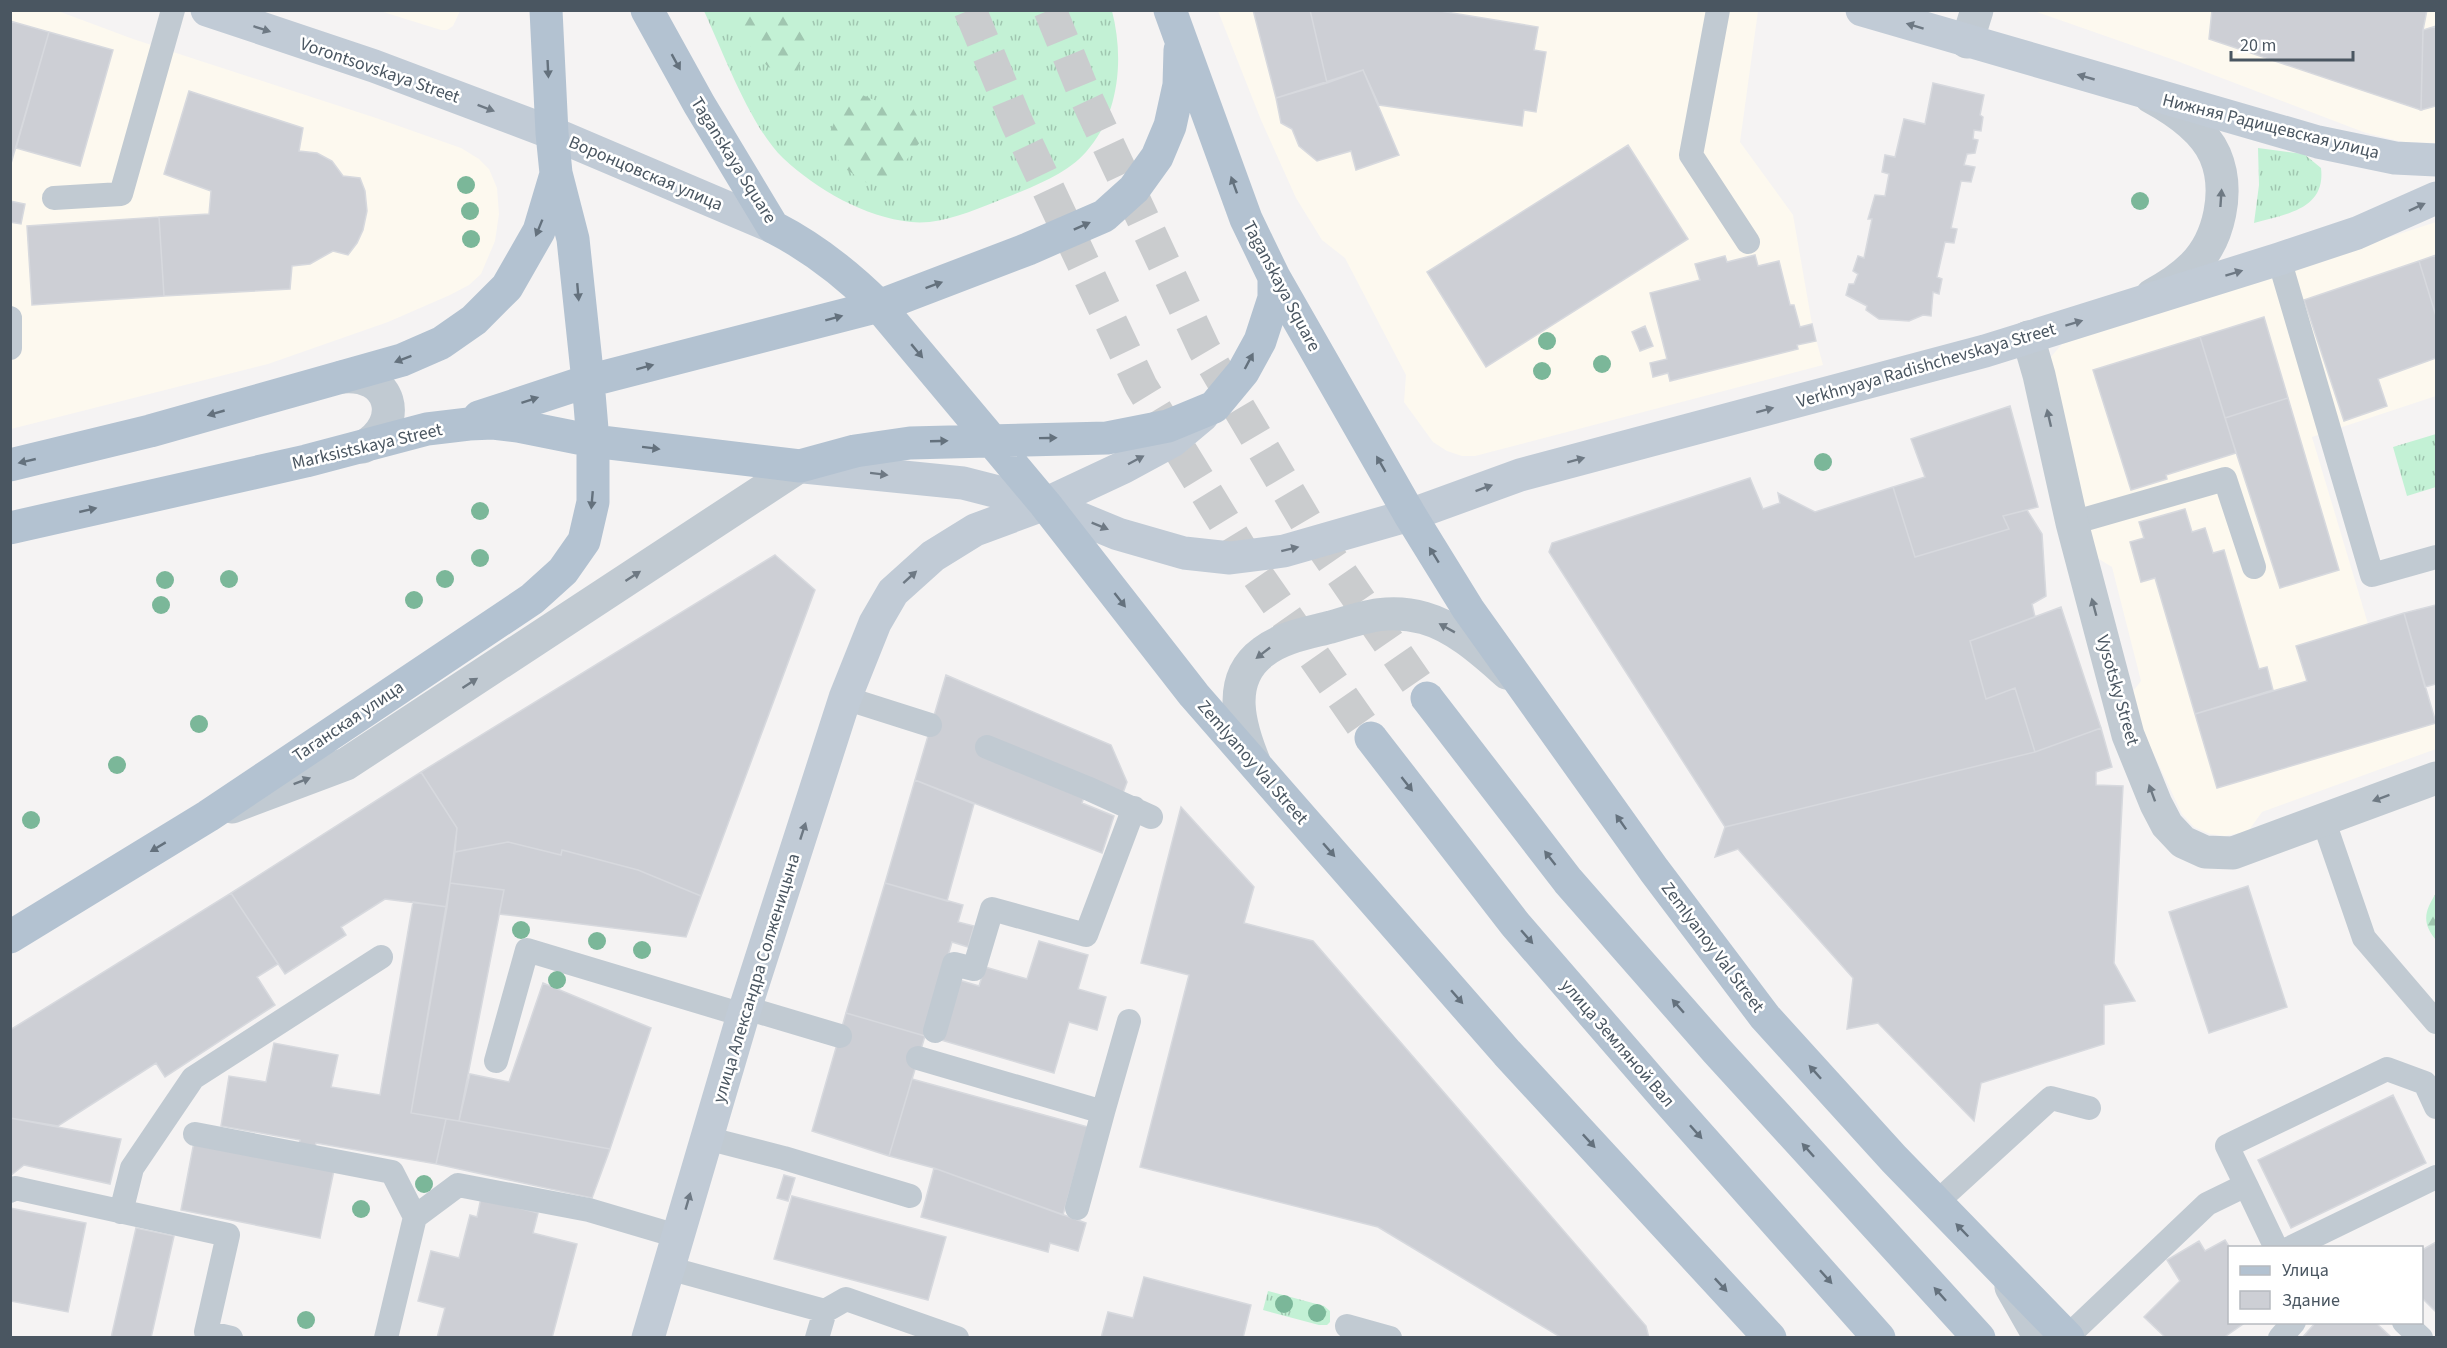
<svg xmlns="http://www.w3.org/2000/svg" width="2447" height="1348" font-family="'Source Sans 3',sans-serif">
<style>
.commercial{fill:#fdf9ef}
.grass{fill:url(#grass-tufts)}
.forest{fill:url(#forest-firs)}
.building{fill:#cdcfd5;stroke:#d7d9de;stroke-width:1.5}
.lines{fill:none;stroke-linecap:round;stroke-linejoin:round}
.primary-tunnel{stroke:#caccce;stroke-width:33;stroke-dasharray:33 16;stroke-linecap:butt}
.lane{stroke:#c1cad2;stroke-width:24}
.street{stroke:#c1cad2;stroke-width:33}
.secondary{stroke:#c1cbd6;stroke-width:33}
.primary{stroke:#b3c2d1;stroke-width:33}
.tree{fill:#7bb799}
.oneway{fill:#6e7984}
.oneway2{fill:#64717d}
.oneway3{fill:#6e7983}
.labels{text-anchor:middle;stroke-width:5;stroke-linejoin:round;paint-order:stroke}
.street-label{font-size:18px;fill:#4a5661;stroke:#fff}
</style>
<defs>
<pattern id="grass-tufts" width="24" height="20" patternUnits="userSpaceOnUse" patternTransform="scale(1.5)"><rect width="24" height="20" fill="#c3f1d5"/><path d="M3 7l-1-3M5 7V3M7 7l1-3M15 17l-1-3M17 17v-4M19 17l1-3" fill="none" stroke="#a0c6b0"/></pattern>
<pattern id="forest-firs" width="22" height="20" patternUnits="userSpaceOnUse" patternTransform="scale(1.5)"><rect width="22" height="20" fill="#c3f1d5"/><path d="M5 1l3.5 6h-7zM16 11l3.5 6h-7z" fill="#a0c6b0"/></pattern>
</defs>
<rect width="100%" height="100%" fill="#f5f3f3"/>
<path class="commercial" d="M10,11H58L133,39L376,118L461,148L479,159L489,169L497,188L499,214L495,241L481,274L469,285L450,295L388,322L268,364L11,429Z
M380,11H460L453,26L447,30H441Z
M1218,11H1758L1740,142L1793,215L1812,324L1823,365L1475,456H1462L1447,451L1433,442L1404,402L1406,375L1345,258L1322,240L1296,198L1261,120Z
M2034,11H2436V143L2403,142L2366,133L2177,61Z
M2436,222V396L2312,437L2368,624L2425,687L2436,725V749L2262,812L2249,830L2240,833L2225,836L2210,834L2194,827L2182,814L2149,744L2130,695L2141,681L2112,567L2094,556L2050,358L2062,344Z"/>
<path class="grass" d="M704,11H1112C1124,57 1120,114 1086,152C1064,177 1024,190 995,202C969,212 940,225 911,222C865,217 817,190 783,158C751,128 723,52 704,11Z
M2258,148L2304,154L2321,168C2326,210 2285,214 2254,223L2259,185Z
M2436,434V487L2407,496L2393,447Z
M1268,1291L1324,1306L1330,1311V1322L1327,1325H1319L1263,1310Z"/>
<path class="forest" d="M720,11H812L797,75L768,67Z
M848,89L879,102L911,105L927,133L891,180L867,183L841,166L828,137Z
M2436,893V940C2421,922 2425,911 2436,893Z"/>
<path class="building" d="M1310,10H1434L1538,27L1534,50L1546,52L1536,112L1524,110L1522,126L1379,105L1363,70L1327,83Z
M1310,10L1327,83L1276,98L1253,10Z
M2212,10H2427L2423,30L2421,110L2209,39Z
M10,21L49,32L10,167Z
M2436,26V106L2421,110L2423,30Z
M49,32L113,50L80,166L16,148Z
M1363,70L1399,155L1356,170L1351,151L1317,161L1299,146L1292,129L1281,123L1276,98Z
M1933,83L1984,95L1980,115L1983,117L1981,131L1974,130L1973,139L1978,140L1975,153L1967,154L1964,165L1975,167L1971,182L1961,181L1951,228L1957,229L1954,243L1945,242L1937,277L1942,279L1939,294L1933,292L1931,316L1923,315L1909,321L1879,319L1866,310L1867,306L1846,295L1849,284H1854L1858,274L1853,271L1858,256L1864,258L1872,219H1868L1875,195L1885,196L1889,174L1882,172L1885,155L1895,157L1904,119L1925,124Z
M189,91L303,128L299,151L317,153L332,161L343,176L360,178L365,191L367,211L363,230L357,243L348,255L333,251L310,264L292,266L290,289L164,296L159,217L209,214L211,191L164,174Z
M1628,145L1688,239L1486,367L1427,272Z
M10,201L25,204L21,224L10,222Z
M159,217L164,296L32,305L27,226Z
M1755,255L1758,266L1779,261L1790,305H1794L1800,327L1812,324L1816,341L1797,345L1798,349L1670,381L1668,373L1653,377L1650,363L1667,359L1650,293L1700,280L1695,264L1725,256L1727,262Z
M2436,255V316L2419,261Z
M2419,261L2436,316V358L2378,379L2387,406L2344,421L2304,300Z
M2264,317L2288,398L2225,418L2200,337Z
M1645,326L1653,346L1640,351L1632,332Z
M2200,337L2236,453L2166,475L2167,479L2131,490L2093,370Z
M2288,398L2339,570L2280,588L2225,418Z
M2010,406L2038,507L2003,516L2009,529L1915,557L1893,487L1925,477L1911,439Z
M1750,478L1763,509L1780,503L1778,493L1815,512L1893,487L1915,557L2009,529L2003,516L2027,510L2042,534L2046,596L2032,604L2035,617L1970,641L1986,699L2015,688L2035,752L1725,827L1549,552L1552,543Z
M2185,509L2192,532L2205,528L2213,553L2224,550L2259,669L2267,667L2273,690L2195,714L2155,578L2141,582L2130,542L2144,538L2139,522Z
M775,555L815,590L701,896L638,870L562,850L561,855L508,842L455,852L457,828L421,772Z
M2436,605V684L2425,687L2404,613Z
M2061,607L2101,728L2035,752L2015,688L1986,699L1970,641Z
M2404,613L2436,723L2217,788L2195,714L2307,681L2296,646Z
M946,675L1111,745L1127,782L1123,793L1084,797L1082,803L1114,816L1102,853L915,780Z
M2101,728L2112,767L2096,772V785L2123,786L2114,963L2135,1001L2104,1005V1044L1981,1083L1974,1121L1878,1023L1847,1029L1853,978L1738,849L1715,857L1725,827L2035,752Z
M421,772L457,828L447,907L385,899L341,927L346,935L285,974L231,893Z
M915,780L974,804L947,901L885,883Z
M1181,807L1254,887L1244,923L1313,941L1646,1326L1649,1338H1562L1378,1227L1140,1167L1189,975L1141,963Z
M508,842L561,855L562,850L638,870L701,896L686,937L499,914L504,890L450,883L455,852Z
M450,883L504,890L459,1121L411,1113Z
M885,883L963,905L958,922L974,926L968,947L952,942L925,1036L846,1013Z
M2248,886L2287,1007L2209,1033L2169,912Z
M231,893L278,964L257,977L275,1005L165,1077L156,1063L58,1126L10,1118V1030Z
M413,902L447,907L411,1113L446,1119L436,1164L316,1143L314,1151L298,1148L300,1140L221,1126L229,1076L266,1082L274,1043L338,1055L331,1087L380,1095Z
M1039,941L1088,955L1078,989L1106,997L1097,1030L1069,1022L1054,1073L941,1040L959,980L979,986L985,967L1027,979Z
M543,983L651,1028L610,1149L459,1121L470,1074L509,1082Z
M846,1013L925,1036L889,1156L812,1131Z
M912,1079L1088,1127L1063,1215L934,1168L889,1156Z
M2393,1095L2426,1163L2291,1228L2258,1160Z
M10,1118L121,1139L110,1184L24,1165L10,1176Z
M446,1119L459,1121L610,1149L592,1198L436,1164Z
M194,1142L334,1170L320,1238L181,1210Z
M934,1168L1086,1223L1078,1251L1050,1243L1048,1252L921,1217Z
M784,1175L795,1178L788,1201L777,1198Z
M792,1196L946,1237L928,1300L774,1259Z
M481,1198L538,1213L533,1233L577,1244L552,1338H437L445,1308L418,1301L431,1251L459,1258L470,1215L477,1217Z
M10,1208L86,1223L68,1312L10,1301Z
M136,1228L174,1236L151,1338H111Z
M2225,1240L2230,1248V1322H2246L2223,1338H2166L2144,1317L2180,1281L2167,1260L2199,1241L2205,1251Z
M2436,1242V1312L2422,1298V1250Z
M1144,1277L1251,1305L1243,1338H1101L1108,1312L1133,1318Z
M2316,1322H2375L2392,1338H2302Z"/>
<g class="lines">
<path class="primary-tunnel" d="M970,10L1017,123L1141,386L1253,569L1371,738
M1050,10L1084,93L1204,349L1311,530L1427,698"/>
<path class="lane" d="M1718,10L1691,155L1748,242
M54,198L121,194L173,10
M2279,259L2372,575L2436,557
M10,318V348
M2072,523L2225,479L2254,567
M845,698L930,725
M987,747L1087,788L1151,817
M2323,819L2364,938L2436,1022
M746,1008L840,1036
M935,1031L954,964L974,969L992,909L1086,935L1134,808
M918,1058L1103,1112L1077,1208
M496,1061L527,950L743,1015
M1103,1112L1129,1021
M195,1134L392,1172L415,1217L458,1185L589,1210L677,1236
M706,1138L784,1158L910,1196
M2246,1185L2276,1248
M10,1191L15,1188L228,1235L206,1332L231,1338
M1936,1203L2051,1098L2089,1108
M121,1212L132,1168L193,1078L381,957
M2290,1248L2436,1177
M668,1268L825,1311L846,1299L957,1338
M2404,1322L2421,1338
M1347,1326L1390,1338
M2067,1337L2207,1204L2246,1185L2227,1146L2387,1069L2425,1083L2436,1107
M386,1338L415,1217
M817,1338L825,1311
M2280,1338L2294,1322"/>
<path class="street" d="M1967,42L1977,10
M2151,97C2175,110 2203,128 2215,155C2230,190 2220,239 2193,266C2181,278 2167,287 2152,295
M2028,337L2039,375L2072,523L2128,735L2156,804L2167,825L2183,842L2205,852L2233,853L2436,778
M342,377C391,372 406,422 363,447
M1255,764C1240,728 1225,680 1263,652C1282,637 1308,633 1331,627C1364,617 1389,608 1424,618C1456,627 1483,652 1507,673
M232,807L346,764L800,466
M2011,1287L2040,1338"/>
<path class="secondary" d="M207,10L374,66L552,133L773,227
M1862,10L2318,142L2395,158L2436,160
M804,467L963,483L1045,504L1118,534L1184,553L1230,558L1284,551L1410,515L1520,475L1985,351L2279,259L2357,233L2436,198
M648,1338L743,1015L845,698L875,623L893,592L933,556L975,530L1045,504L1124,467L1172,441L1203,415"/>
<path class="primary" d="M647,10L699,104L773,227C812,247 848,275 879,306L1045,504L1194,695L1507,1053L1770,1338
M1170,10L1246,219L1274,277L1410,515L1468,609L1654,870L1765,1017L1894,1159L2068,1338
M479,417L588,381L879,306L1028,249L1104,216L1134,189L1157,157L1170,126L1179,85L1180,50
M10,465L150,431L402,360L441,343L474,320L507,287L539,231L556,174
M10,528L306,461L427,429L469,424L493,423L518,426L593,441L800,466L855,451L910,443L1107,438L1168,426L1214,407L1243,372L1260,341L1274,298V277
M1427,698L1568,881L1717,1051L1979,1338
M1371,738L1515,924L1664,1096L1879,1338
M10,937L208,816L532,599L563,571L584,541L593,502V441L588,381L573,239L556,173L552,133L546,10"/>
</g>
<g class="tree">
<circle cx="466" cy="185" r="9"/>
<circle cx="2140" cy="201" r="9"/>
<circle cx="470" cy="211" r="9"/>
<circle cx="471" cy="239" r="9"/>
<circle cx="1547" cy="341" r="9"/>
<circle cx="1602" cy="364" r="9"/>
<circle cx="1542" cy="371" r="9"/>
<circle cx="1823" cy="462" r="9"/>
<circle cx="480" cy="511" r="9"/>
<circle cx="480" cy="558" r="9"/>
<circle cx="229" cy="579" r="9"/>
<circle cx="445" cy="579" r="9"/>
<circle cx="165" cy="580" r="9"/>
<circle cx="414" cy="600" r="9"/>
<circle cx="161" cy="605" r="9"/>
<circle cx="199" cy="724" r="9"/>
<circle cx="117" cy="765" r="9"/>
<circle cx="31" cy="820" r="9"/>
<circle cx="521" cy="930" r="9"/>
<circle cx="597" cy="941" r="9"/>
<circle cx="642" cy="950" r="9"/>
<circle cx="557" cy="980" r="9"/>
<circle cx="424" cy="1184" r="9"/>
<circle cx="361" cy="1209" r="9"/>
<circle cx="1284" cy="1304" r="9"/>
<circle cx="1317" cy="1313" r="9"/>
<circle cx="306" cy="1320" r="9"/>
</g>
<defs><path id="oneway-solid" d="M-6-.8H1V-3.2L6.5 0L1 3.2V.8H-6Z" transform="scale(1.5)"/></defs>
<g class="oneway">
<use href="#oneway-solid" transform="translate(1915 26) rotate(-163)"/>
<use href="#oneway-solid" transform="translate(262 29) rotate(18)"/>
<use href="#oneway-solid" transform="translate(2086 77) rotate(-164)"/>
<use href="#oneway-solid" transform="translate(486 108) rotate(21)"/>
<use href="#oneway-solid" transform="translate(2417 207) rotate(-25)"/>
<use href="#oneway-solid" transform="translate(2234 273) rotate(-17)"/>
<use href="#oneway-solid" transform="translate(2074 323) rotate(-17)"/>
<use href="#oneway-solid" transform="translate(1765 410) rotate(-15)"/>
<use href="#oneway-solid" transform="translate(1136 460) rotate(-28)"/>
<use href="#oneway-solid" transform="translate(1576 460) rotate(-15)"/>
<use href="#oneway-solid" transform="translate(879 474) rotate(7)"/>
<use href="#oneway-solid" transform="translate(1484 488) rotate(-20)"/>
<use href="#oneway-solid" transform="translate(1100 526) rotate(22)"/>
<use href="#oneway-solid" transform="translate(1290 549) rotate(-14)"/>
<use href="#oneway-solid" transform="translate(910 577) rotate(-42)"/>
<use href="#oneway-solid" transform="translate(803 831) rotate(-72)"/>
<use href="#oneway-solid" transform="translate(688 1201) rotate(-74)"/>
</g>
<g class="oneway2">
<use href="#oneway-solid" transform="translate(676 62) rotate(61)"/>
<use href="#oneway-solid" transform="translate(548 69) rotate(87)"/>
<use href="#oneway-solid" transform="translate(1234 185) rotate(-110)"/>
<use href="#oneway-solid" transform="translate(1082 226) rotate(-24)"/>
<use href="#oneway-solid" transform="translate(539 228) rotate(112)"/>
<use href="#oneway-solid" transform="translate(934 285) rotate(-20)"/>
<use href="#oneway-solid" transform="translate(578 292) rotate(85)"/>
<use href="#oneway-solid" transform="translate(834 318) rotate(-15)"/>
<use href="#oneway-solid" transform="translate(917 351) rotate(50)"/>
<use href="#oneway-solid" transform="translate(403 359) rotate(159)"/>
<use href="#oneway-solid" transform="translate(1249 361) rotate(-62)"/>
<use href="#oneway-solid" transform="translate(645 367) rotate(-15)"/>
<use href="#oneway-solid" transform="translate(530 400) rotate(-18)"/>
<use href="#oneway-solid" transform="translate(216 413) rotate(164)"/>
<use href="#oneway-solid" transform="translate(1048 438) rotate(-1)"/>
<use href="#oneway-solid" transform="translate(939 441) rotate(-2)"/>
<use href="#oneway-solid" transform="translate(651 448) rotate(7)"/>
<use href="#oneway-solid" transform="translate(27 461) rotate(167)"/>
<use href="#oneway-solid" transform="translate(1381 464) rotate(-120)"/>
<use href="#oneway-solid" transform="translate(592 500) rotate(95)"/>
<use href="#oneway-solid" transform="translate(88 510) rotate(-13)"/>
<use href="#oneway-solid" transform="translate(1434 555) rotate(-122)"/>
<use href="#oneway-solid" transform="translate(1120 600) rotate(52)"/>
<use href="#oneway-solid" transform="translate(1407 784) rotate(52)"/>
<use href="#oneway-solid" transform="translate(1621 822) rotate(-125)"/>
<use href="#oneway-solid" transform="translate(158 847) rotate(149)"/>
<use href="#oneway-solid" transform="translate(1329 850) rotate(49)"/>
<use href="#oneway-solid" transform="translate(1550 858) rotate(-128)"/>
<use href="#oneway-solid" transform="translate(1527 937) rotate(49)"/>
<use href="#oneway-solid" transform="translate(1457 997) rotate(49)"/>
<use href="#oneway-solid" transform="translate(1678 1006) rotate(-131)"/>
<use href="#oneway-solid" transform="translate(1815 1072) rotate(-132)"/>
<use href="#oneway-solid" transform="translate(1696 1132) rotate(48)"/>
<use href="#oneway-solid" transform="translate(1589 1141) rotate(47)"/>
<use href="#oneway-solid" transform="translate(1808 1150) rotate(-132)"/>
<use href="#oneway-solid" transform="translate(1962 1230) rotate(-134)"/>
<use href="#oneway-solid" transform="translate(1826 1277) rotate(48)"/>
<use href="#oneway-solid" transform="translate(1721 1285) rotate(47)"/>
<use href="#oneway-solid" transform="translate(1940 1294) rotate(-132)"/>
</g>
<g class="oneway3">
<use href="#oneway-solid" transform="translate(2221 198) rotate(-86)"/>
<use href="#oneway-solid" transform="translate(2049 418) rotate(-103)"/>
<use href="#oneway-solid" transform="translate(633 576) rotate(-33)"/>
<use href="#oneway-solid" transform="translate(2094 607) rotate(-105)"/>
<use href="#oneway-solid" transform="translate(1447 628) rotate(-151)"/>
<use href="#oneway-solid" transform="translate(1263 653) rotate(142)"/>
<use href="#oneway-solid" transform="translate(470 683) rotate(-33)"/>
<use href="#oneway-solid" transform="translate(302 781) rotate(-21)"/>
<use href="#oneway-solid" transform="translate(2152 793) rotate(-110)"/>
<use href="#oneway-solid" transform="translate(2381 798) rotate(160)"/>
</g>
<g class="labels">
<g class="street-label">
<text transform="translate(380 70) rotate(19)" y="6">Vorontsovskaya Street</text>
<text transform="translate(2271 126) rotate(14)" y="6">Нижняя Радищевская улица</text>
<text transform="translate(734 160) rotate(58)" y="6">Taganskaya Square</text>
<text transform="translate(646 173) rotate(23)" y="6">Воронцовская улица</text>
<text transform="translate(1282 286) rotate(62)" y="6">Taganskaya Square</text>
<text transform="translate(1926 365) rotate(-16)" y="6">Verkhnyaya Radishchevskaya Street</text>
<text transform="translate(367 446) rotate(-13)" y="6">Marksistskaya Street</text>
<text transform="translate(2118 690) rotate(74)" y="6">Vysotsky Street</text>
<text transform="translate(348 721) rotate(-34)" y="6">Таганская улица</text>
<text transform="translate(1253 762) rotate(49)" y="6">Zemlyanoy Val Street</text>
<text transform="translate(1713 947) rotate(53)" y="6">Zemlyanoy Val Street</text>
<text transform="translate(756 978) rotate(-73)" y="6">улица Александра Солженицына</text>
<text transform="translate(1618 1043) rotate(49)" y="6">улица Земляной Вал</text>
</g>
</g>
<rect width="2447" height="1348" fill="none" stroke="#4a5661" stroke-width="24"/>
<rect x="2228" y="1246" width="195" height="78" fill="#ffffff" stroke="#b7bbc0" stroke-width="1.5"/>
<rect x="2240" y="1266" width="30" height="9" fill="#b3c2d1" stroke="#b7bbc0" stroke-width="1.5"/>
<text x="2282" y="1276" font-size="18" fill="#4a5661">Улица</text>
<rect x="2240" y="1291" width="30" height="18" fill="#cdcfd5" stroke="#b7bbc0" stroke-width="1.5"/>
<text x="2282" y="1306" font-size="18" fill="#4a5661">Здание</text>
<path d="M2231 51v9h122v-9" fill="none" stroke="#4a5661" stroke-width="3"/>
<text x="2240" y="51" font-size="18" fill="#4a5661" stroke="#ffffff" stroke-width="4.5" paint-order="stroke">20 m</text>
</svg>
